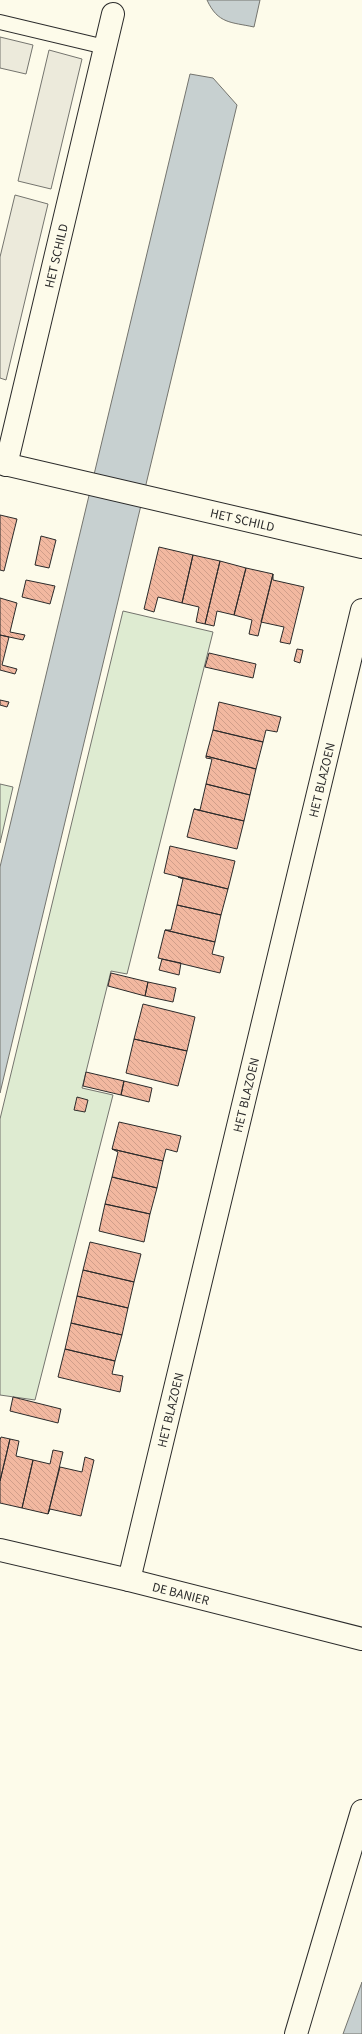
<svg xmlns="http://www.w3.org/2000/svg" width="362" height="2034" font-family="'Source Sans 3',sans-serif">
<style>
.green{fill:#deebd1;stroke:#74746e}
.parking{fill:#eceadb;stroke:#74746e}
.water{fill:#c7d0d0;stroke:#74746e}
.building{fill:url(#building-back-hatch);stroke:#2b2b2b}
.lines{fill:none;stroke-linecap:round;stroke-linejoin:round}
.service-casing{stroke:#2b2b2b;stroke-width:16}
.minor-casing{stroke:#2b2b2b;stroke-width:24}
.service{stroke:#fdfbea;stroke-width:14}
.minor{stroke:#fdfbea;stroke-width:22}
.labels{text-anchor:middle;stroke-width:3;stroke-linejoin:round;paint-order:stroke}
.street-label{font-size:13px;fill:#2b2b2b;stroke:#fdfbea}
</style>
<defs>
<pattern id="building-back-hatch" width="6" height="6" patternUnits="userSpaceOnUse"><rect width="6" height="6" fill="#f2b8a0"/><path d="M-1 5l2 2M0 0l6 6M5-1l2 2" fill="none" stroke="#d09e8a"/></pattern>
</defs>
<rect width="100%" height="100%" fill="#fdfbea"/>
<path class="green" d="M123,611L213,632L127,974L111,971L82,1088L113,1095L35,1400L0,1395V1119Z
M0,784L13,787L0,843Z"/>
<path class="parking" d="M0,37L33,45L26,74L0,68Z
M49,50L82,59L51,189L18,181Z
M15,195L48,204L6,380L0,378V257Z"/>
<path class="water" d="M207,0H260L254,27C231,22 218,24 207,0Z
M190,74L213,78L237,105L0,1093V867Z
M362,1982V2034H343Z"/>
<path class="building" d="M0,515L17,519L4,571L0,570Z
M41,536L56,540L49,568L35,565Z
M159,547L193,555L182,603L158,597L154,612L144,609Z
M193,555L220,561L205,624L196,622L199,607L182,603Z
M220,561L246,568L234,615L217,611L214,626L205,624Z
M246,568L273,574L258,636L249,634L252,620L234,615Z
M273,574V580L304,587L290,644L280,642L284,627L261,622Z
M26,580L55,586L50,604L22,597Z
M0,598L17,603L10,632L25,635L23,640L0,635Z
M0,635L9,637L2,665L17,669L15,674L0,670Z
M297,649L303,650L300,663L294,661Z
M209,653L256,664L253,678L205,667Z
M0,700L9,702L7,707L0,705Z
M219,702L281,717L277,732L266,730L263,742L213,730Z
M213,730L263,742L256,769L206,756Z
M206,756L256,769L250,795L206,784L212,759L206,758Z
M206,784L250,795L244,821L194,809L200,810Z
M194,809L244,821L237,849L187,837Z
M170,846L235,861L228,889L164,873Z
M178,877L228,889L221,915L177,905L183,879Z
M177,905L221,915L215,942L165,930H171Z
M165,930L215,942L212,954L224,957L220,973L158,958Z
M162,959L181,963L179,975L159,970Z
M111,973L148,982L145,996L108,986Z
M148,982L176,988L173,1002L145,996Z
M143,1004L195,1017L187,1051L134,1039Z
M134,1039L187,1051L178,1086L126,1073Z
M86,1072L124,1081L121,1095L83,1086Z
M124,1081L152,1088L149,1102L121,1095Z
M77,1097L88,1100L85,1112L74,1110Z
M119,1122L181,1136L177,1152L166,1149L163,1161L112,1149Z
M112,1149L163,1161L157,1188L112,1177L118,1152Z
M112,1177L157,1188L150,1214L105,1204Z
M105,1204L150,1214L144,1242L99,1231Z
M90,1242L141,1254L134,1282L83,1270Z
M83,1270L134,1282L128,1308L77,1296Z
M77,1296L128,1308L122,1335L71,1323Z
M71,1323L122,1335L115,1361L65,1349Z
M65,1349L115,1361L112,1374L123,1376L120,1392L58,1377Z
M13,1397L61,1409L58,1423L10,1411Z
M1,1437L10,1439L0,1481V1440Z
M10,1439L19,1441L16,1456L33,1460L22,1508L0,1503V1481Z
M53,1450L63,1452L48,1514L22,1508L33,1460L50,1464Z
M85,1457L94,1460L81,1516L50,1509L48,1514L60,1467L82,1472Z"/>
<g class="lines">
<g class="service-casing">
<path id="service" d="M0,22L105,47"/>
</g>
<g class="minor-casing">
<g id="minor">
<path id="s1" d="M0,463L362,547"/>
<path id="s2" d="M6,465L113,14"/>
<path id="s3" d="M0,1550L129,1580L362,1639"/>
<path id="s4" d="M129,1580L362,610"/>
<path d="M296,2034L362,1811"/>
</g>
</g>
<use href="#service" class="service"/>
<use href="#minor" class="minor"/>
</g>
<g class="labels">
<g class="street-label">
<text dy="5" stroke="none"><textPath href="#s2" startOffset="215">HET SCHILD</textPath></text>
<text dy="5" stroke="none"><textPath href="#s1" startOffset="249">HET SCHILD</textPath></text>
<text dy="5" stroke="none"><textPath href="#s4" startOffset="823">HET BLAZOEN</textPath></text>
<text dy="5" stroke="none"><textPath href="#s4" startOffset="499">HET BLAZOEN</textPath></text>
<text dy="5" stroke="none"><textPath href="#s4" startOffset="175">HET BLAZOEN</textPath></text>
<text dy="5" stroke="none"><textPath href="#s3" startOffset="186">DE BANIER</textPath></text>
</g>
</g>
</svg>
